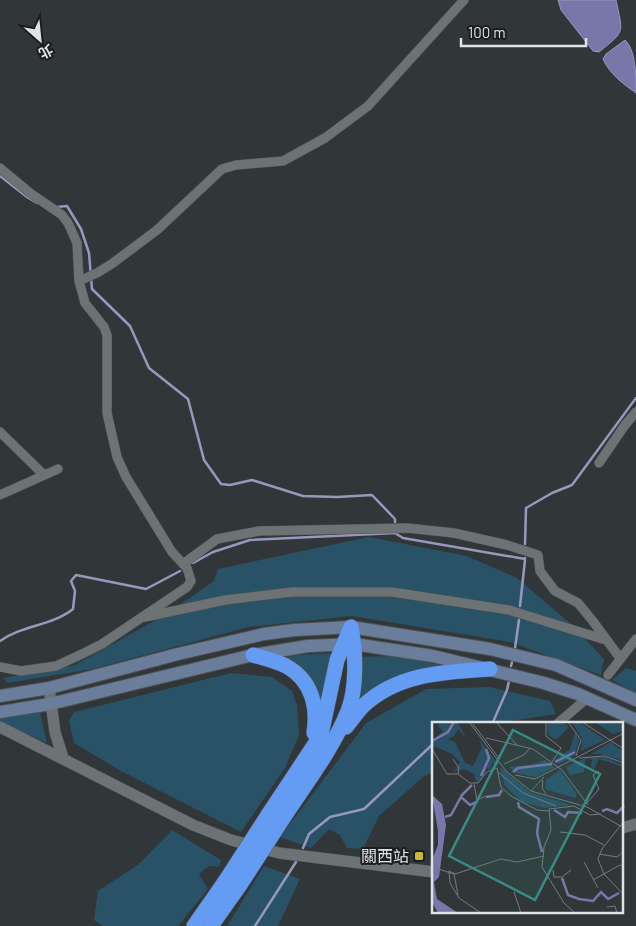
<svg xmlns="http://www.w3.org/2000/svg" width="636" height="926" font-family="Barlow,'Noto Sans TC',sans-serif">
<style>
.green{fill:#295267}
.water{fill:#7977aa;stroke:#9897bc}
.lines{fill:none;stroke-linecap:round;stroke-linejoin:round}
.stream{stroke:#9897bc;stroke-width:2.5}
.minor-casing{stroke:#515457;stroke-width:10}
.tertiary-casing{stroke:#515457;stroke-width:12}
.secondary-casing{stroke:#515457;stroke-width:14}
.motorway-casing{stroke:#515457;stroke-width:16}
.minor{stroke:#6d7275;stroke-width:9}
.tertiary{stroke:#6d7275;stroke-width:11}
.secondary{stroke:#6a7e9b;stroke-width:12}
.motorway{stroke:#649bf3;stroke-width:15}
.motorway-bridge-casing{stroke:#515457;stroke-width:16;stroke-linecap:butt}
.motorway-bridge{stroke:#649bf3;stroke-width:15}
.poi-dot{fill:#c9ba3a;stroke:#1b1d1e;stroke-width:2}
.labels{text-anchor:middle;stroke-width:4;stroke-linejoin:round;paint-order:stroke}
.poi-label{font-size:16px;fill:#e0e3e5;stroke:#1b1d1e;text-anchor:end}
.inset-river{fill:none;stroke:#7977aa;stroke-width:2.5}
.inset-road{fill:none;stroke:#777b7d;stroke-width:1}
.view{fill:#398c86;fill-opacity:0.15;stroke:#398c86;stroke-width:2.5}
.inset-edge{fill:none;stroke:#e0e3e5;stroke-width:2.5}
</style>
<rect width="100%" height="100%" fill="#313638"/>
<path class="green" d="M369,537L467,556L517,578L571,624L604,659L601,675L510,642L352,616L249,627L92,669L8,683L3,678L75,665L165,615L214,581L218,569Z
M334,653L320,724L283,658L297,655Z
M390,656L442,665L426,669L355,705L358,657Z
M626,668L636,671V693L612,680Z
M231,673L272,677L292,691L297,705L299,735L285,768L241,832L121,771L74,743L69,721L74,712Z
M489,687L550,701L556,714L496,723L434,724L433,772L423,777L379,816L363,849L347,848L340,835L329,829L311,848L280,837L366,723L426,689Z
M40,712L47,743L0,722V717Z
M172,830L221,860L219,867L209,866L199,874L208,889L178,926H103L94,920L98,891L139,864Z
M264,866L300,879L278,926H227Z"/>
<path class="water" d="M558,0H616C623,34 626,30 599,52L593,51L561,10Z
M625,40C636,50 636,75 636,93C623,84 609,73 603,59L606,54Z"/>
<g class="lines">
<path class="stream" d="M0,176L27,197L37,203
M56,207L67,206L81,229L89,253L92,289L130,326L149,368L188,399L204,460L221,484L230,485L252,480L303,496L337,497L372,495L395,519V522
M395,533L403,538L525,559V558
M525,544L526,508L552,493L572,485L636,398
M193,563L213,552L250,540L396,533
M520,606L525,560
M0,641C22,625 52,626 73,609L75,591L71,581L76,575L146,589L180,571
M515,648L519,620
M511,666L512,662
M490,724L493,722L507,690L509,681
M303,848L309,834L330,817L364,809L434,743
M255,926L296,862"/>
<g class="minor-casing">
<path id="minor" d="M0,168L30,193L62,215L68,223L77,243L79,281L85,303L104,327L107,335V413L117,457L126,477L172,552L187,568L191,581L187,587L102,644L82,654L56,666L21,671L0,667
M79,281L97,273L113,263L157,230L222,169L236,165L283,161L325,138L368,106L464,0
M0,432L44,475
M599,463L625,425L636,412
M0,495L58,469
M183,564L217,539L259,531L407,528L454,533L507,545L538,555L540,571L555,591L578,603L592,620L620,658
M145,617L225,600L292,592H392L509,610L606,640
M608,675L636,639
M557,724L585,700"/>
</g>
<g class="tertiary-casing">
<path id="tertiary" d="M49,688L55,732L63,758
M0,727L193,825L231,840L279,853L434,872
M622,828L636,824"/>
</g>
<g class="secondary-casing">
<path id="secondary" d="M0,696L49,688L178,654L264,634L294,630L351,627L490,649L556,665L636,700
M0,712L50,704L253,655L308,646L354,644L433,656L544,683L578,694L636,720"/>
</g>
<g class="motorway-casing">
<path id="motorway" d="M253,655C263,658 276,661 286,666C312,680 318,707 314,733
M346,727C352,720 357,712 363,706C398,673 445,672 490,669
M268,815L321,735L337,660L351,627
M282,820C304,786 333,749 348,711C357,688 356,652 351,627
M194,926L226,880
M211,926L240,885"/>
</g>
<use href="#minor" class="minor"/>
<use href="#tertiary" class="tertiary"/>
<use href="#secondary" class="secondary"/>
<use href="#motorway" class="motorway"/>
<g class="motorway-bridge-casing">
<path id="motorway-bridge" d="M226,880L268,815
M240,885L282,820"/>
</g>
<use href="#motorway-bridge" class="motorway-bridge"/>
</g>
<rect class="poi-dot" x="414" y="851" width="10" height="10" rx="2.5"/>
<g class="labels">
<g class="poi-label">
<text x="409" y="862">關西站</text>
</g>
</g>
<g transform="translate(432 722)">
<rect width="191" height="191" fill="#313638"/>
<path d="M8,0L26,1L35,17L26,7L22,14L16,17L23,20L33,41L41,44L50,26L47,17L67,43L60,42L58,48L55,46L50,58L44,60L42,52L32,47L22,50L28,40L20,32L0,23V19L11,9L6,4ZM130,0L137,5L124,18L116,13L115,1ZM140,0H147L173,18L149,29L150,17ZM162,0H191V9L181,12ZM143,10L147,18L143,33L127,42L123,38L138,27ZM179,20L191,29V39L168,32H159ZM155,35H172L191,43V45L167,37L162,47L159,45L160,38L156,36L153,38L152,50L138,53L134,45ZM113,38L123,45L104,55L84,51L77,45L100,43ZM68,45L98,70L139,83L113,86L90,80L73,64ZM128,48L145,72L143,76L113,67L114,58Z" fill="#295267"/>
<path d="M0,73L10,82L14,103L7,155L2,160L5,177L26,191H6L0,180V138L6,123V109Z" fill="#7977aa"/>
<path class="inset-river" d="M0,19L16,10L22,0M123,40L143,30M81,50L86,46L120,42M49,54L57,36L54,27M29,74L40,63M54,75L67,73L70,68M86,80L87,85L107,97L105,111L110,130M122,88L133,95L136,90L150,91M170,89L175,87L185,91L192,84M13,95L19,93L29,75L38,83L46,79M130,156L136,173L147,177L161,179L169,170L176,177L187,171"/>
<path class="inset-road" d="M37,0L74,49L99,69L155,85L192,106M64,0L85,23M114,0V14L129,26L120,40M136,0L149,18L144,34M150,0L192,27M41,2L66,35M54,16L101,27L130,48L156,83M0,27L15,52H26M147,36L172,34L192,41M21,37L27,46L26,52L38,61H46L55,50L65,46M72,42L92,33L98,26M65,46L69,65L79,74L105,88L117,89M66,50L91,71L124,84M83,53L103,57L192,11M111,58L110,66L114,72M42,62L45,78L54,74M99,69L112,55M155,81L167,67L161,53L167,49M192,99L170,127L166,137L172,152L192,173M128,110L153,113L172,123M167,132L185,135L192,129M152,140L166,166M0,145L22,152L26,173M121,148L122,155H130L139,148M161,158L188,143L192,145M82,170L89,191M175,185L183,184L185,191M49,191L27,176L18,161L17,149L23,152L69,137L85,140L112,134M143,191L132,181L110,145L112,125L119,108L117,87L142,84L158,93L169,92"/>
<path class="view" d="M81,8L168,52L103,178L17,134Z"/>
<rect width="191" height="191" class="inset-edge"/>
</g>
<g transform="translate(40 40) rotate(153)" stroke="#1b1d1e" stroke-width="4" paint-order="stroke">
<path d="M0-4L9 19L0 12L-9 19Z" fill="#e0e3e5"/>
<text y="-8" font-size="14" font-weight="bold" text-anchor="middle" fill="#e0e3e5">北</text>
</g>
<path d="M461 38v8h125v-8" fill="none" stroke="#e0e3e5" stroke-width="2.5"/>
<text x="468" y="38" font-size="15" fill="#e0e3e5" stroke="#1b1d1e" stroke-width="4" paint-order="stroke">100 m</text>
</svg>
